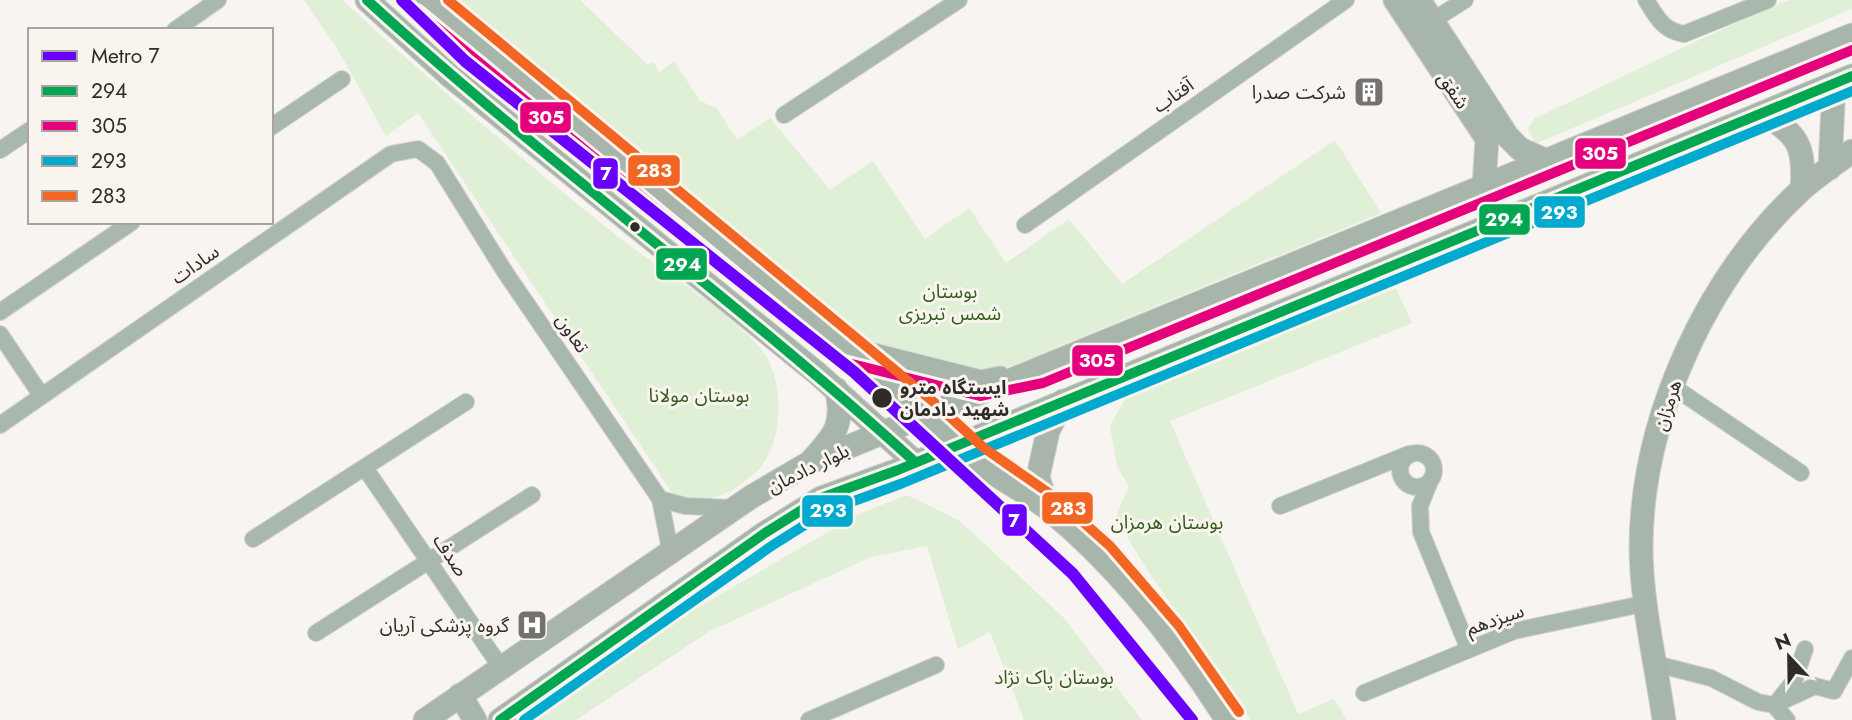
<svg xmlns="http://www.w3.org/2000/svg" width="1852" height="720" font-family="Jost,'Noto Sans Arabic',sans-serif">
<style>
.green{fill:#dff0d6}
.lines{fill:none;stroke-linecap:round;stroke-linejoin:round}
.street-casing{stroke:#d2d0ce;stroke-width:18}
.secondary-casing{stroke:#d2d0ce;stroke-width:25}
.street{stroke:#a9b8ac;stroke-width:16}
.secondary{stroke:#a7b5aa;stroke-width:23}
.bus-1-casing{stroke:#faf4ee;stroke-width:16}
.bus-2-casing{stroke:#faf4ee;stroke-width:16}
.bus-3-casing{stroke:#faf4ee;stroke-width:16}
.bus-4-casing{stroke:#faf4ee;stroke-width:16}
.bus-1{stroke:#00a651;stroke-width:10}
.bus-2{stroke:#e5007d;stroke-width:10}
.bus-3{stroke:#00a9ce;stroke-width:10}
.bus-4{stroke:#f26522;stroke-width:10}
.metro-1-casing{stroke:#faf4ee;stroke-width:18}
.metro-1{stroke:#6a00ff;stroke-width:12}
.bus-dot{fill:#2e2c29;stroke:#faf4ee;stroke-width:2.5}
.labels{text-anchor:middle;stroke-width:6;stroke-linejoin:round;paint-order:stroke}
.street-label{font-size:19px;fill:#2e2c29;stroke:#faf4ee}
.poi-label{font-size:19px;fill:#2e2c29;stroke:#faf4ee;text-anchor:end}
.park-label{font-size:19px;fill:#305e1b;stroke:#faf4ee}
.stop-label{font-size:19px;font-weight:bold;fill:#2e2c29;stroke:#faf4ee;text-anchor:start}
.line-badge{stroke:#faf4ee;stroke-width:2.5}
.badge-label{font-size:19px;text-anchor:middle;font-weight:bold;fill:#fff}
</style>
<rect width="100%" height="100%" fill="#f7f4f1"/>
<path class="green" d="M304,0H342C429,80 519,157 611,231C655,267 725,307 761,349C786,378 784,447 756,472C727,497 712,503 675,497L418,113L386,136L338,50Z
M443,0H580L648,65L654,62L659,73L674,61L700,101L717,108L737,140L770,118L830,190L873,161L925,239L969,208L1006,263L1069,219L1122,284L1335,140L1381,213L992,374L873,349L822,314Z
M1789,0H1852V9L1535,144L1528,129L1535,118C1620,79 1702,36 1789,0Z
M1394,284L1412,323L1170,421L1298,714L1334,699L1347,720H1250C1210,649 1152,589 1116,516L1129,486L1117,467L1110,426L1126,397Z
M907,495L960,521L1063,617L1142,720H1024L990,632L958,649L927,546L871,557L710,631L576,720H531L671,623L861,513Z"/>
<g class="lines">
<g class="street-casing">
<path id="street" d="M1646,0C1656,16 1663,31 1684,34L1768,0
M1432,21L1465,0
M175,30L218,0
M784,115L959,0
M271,127L342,79
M0,150L30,130
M1025,225L1346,0
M0,312L132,222
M0,334L41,395
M1672,386L1801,473
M0,425L391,154L418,149L437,163L505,272L660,499L671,554
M1400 470a17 17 0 1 1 34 0a17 17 0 1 1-34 0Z
M365,468L500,666
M1430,481L1420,506L1421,532L1469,650
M660,499L685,506L734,508
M1280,506L1409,454
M253,539L466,402
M316,633L532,495
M1656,664L1711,678L1758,702L1774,705L1815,686L1834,691L1852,658
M1364,693L1514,631L1647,603
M1778,701L1794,681L1805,649
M1774,705L1787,720
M809,720L936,665"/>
</g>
<g class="secondary-casing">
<path id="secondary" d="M367,0L449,75L818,374L915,462
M426,0L927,415C945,431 962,450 982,465C1003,481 1028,493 1048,509C1120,567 1178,643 1227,720
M1395,0L1487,139L1484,187
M1419,0L1508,137L1520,149L1547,161
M1762,113C1799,135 1805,146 1802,189
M1830,168L1834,84
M854,350L981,382L1000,378
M812,460C835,435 845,423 836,389
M1048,509L1038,477L1048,431L1063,401
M460,695L475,720
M425,720L751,497L809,463L1852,35
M500,720L765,533L821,498L898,470L1852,76
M1664,720C1656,663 1641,603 1641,546C1642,417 1707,277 1801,190C1817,176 1835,164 1852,151"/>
</g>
<use href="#street" class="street"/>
<use href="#secondary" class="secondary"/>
<g class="bus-1-casing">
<path id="bus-1" d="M367,0C543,161 738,301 915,462
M500,720L765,533L821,498L898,470L1852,76"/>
</g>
<g class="bus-2-casing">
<path id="bus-2" d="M417,11L840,361L980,396L1043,383L1852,50"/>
</g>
<g class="bus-3-casing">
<path id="bus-3" d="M524,720L773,545L827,511L903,483L1852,91"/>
</g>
<g class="bus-4-casing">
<path id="bus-4" d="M448,0L936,404L984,448L1056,498L1110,546L1179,626L1239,712"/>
</g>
<use href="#bus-1" class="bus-1"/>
<use href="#bus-2" class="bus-2"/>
<use href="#bus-3" class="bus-3"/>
<use href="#bus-4" class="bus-4"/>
<g class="metro-1-casing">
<path id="metro-1" d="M402,0L465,61L854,372L1073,574L1192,720"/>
</g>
<use href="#metro-1" class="metro-1"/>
</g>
<defs>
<g id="building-square" transform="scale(1.575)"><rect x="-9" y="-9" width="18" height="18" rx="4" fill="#74726f" stroke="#faf4ee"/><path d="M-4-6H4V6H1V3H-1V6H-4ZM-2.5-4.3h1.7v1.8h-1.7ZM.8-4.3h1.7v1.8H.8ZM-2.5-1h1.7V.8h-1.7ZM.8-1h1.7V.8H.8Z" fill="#fff"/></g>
<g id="hospital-square" transform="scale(1.575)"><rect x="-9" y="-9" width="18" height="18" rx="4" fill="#74726f" stroke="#faf4ee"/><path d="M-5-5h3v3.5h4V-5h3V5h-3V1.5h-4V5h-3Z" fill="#fff"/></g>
</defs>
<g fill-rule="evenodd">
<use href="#building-square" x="1369" y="92"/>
<use href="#hospital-square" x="532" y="625"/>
</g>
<g class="bus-dot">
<circle cx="635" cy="227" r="6"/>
<circle cx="882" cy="398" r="11"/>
</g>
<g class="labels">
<g class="street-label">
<text transform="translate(1454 90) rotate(56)" y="7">شفق</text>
<text transform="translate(1173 95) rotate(-35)" y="7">آفتاب</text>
<text transform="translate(195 264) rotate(-35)" y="7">سادات</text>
<text transform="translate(573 333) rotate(56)" y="7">تعاون</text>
<text transform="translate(1667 405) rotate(-72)" y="7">هرمزان</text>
<text transform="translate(808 468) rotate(-26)" y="7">بلوار دادمان</text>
<text transform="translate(451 555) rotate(56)" y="7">صدف</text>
<text transform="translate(1495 619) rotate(-19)" y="7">سیزدهم</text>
</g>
<g class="poi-label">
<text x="1346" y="99">شرکت صدرا</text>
<text x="509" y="632">گروه پزشکی آریان</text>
</g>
<g class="park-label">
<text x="950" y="298">بوستان<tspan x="950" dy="22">شمس تبریزی</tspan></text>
<text x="699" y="402">بوستان مولانا</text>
<text x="1167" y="529">بوستان هرمزان</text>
<text x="1054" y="684">بوستان پاک نژاد</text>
</g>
<g class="stop-label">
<text x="900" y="394">ایستگاه مترو<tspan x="900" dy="22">شهید دادمان</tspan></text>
</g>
</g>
<g class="line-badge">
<rect x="519" y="101" width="53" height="33" rx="7" fill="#e5007d"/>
<rect x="1574" y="137" width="53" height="33" rx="7" fill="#e5007d"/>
<rect x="627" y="154" width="54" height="33" rx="7" fill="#f26522"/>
<rect x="592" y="157" width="27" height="33" rx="7" fill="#6a00ff"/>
<rect x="1533" y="195" width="53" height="34" rx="7" fill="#00a9ce"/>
<rect x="1478" y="203" width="53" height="33" rx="7" fill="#00a651"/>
<rect x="655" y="247" width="53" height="34" rx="7" fill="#00a651"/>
<rect x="1071" y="344" width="53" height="33" rx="7" fill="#e5007d"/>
<rect x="1041" y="491" width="53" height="34" rx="7" fill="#f26522"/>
<rect x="801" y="494" width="53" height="34" rx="7" fill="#00a9ce"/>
<rect x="1001" y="503" width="27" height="34" rx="7" fill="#6a00ff"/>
</g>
<g class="badge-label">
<text x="546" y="124">305</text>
<text x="1600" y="160">305</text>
<text x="654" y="177">283</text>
<text x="606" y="180">7</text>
<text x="1559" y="219">293</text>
<text x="1504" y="226">294</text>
<text x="682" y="271">294</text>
<text x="1097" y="367">305</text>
<text x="1068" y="515">283</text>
<text x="828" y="517">293</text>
<text x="1014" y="527">7</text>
</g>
<rect x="28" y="28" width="245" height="196" fill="#faf4ee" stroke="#a8a49f" stroke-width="2"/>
<rect x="42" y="51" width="35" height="10" fill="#6a00ff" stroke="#a8a49f" stroke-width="2"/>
<text x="91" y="63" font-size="21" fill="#2e2c29">Metro 7</text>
<rect x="42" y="86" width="35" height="10" fill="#00a651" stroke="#a8a49f" stroke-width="2"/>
<text x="91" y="98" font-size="21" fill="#2e2c29">294</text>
<rect x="42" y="121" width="35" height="10" fill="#e5007d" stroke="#a8a49f" stroke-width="2"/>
<text x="91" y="133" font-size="21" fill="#2e2c29">305</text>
<rect x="42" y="156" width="35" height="10" fill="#00a9ce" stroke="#a8a49f" stroke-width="2"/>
<text x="91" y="168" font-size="21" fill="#2e2c29">293</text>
<rect x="42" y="191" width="35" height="10" fill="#f26522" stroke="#a8a49f" stroke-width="2"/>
<text x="91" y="203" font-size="21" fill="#2e2c29">283</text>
<g transform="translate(1789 657) rotate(338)" stroke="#faf4ee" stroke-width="5" paint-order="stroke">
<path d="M0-5L12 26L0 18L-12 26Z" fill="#2e2c29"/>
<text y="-10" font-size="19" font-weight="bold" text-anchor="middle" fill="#2e2c29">N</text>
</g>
</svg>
